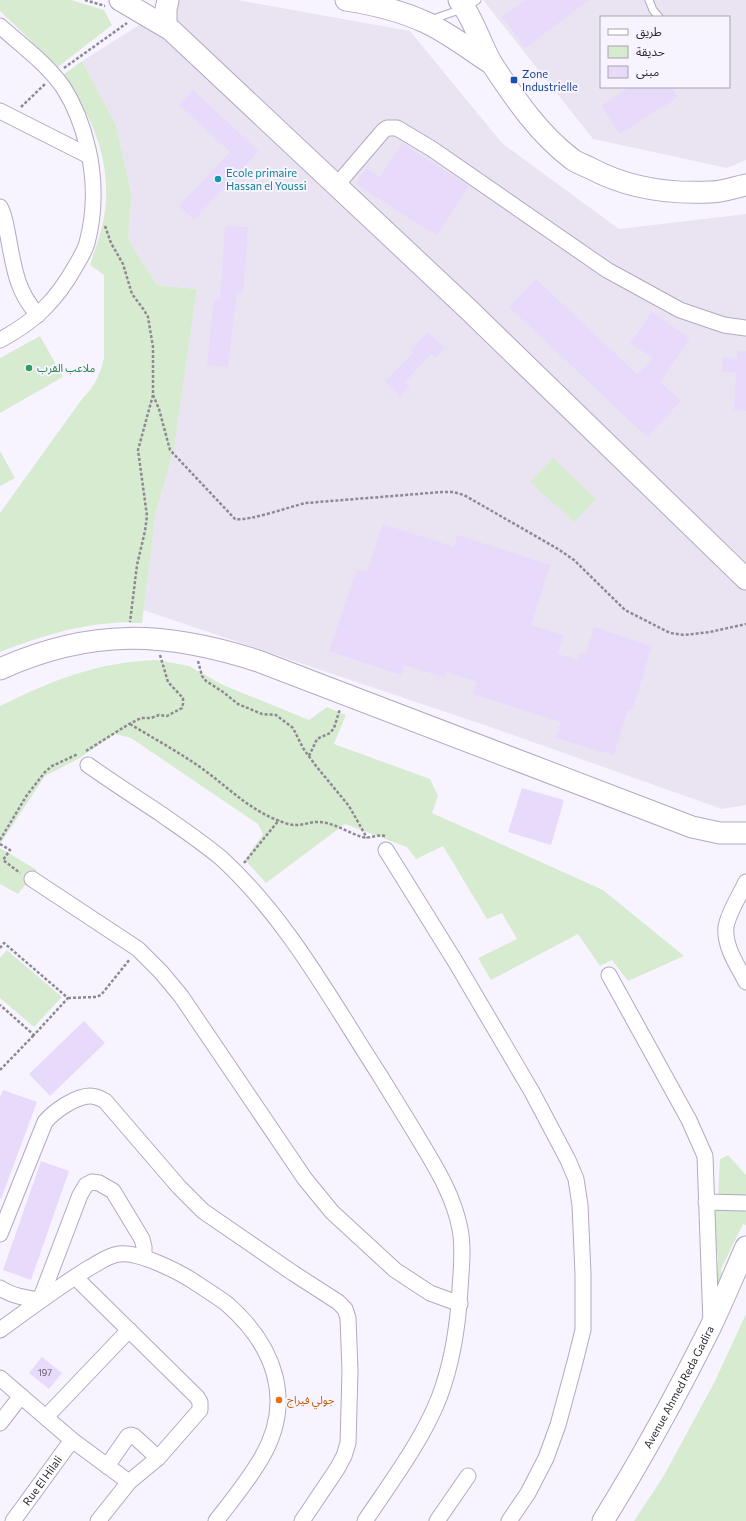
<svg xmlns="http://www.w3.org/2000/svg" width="746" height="1521" font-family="Commissioner,'Noto Sans Arabic',sans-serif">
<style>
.built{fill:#eae4f2;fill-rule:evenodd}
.green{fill:#d7ebd1}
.building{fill:#e8dafa}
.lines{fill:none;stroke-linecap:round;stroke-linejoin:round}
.lane-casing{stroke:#b4a8c2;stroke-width:9}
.street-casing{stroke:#b4a8c2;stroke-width:17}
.secondary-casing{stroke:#b4a8c2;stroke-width:23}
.path{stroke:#8d8993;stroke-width:2.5;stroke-dasharray:3 2;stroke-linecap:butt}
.lane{stroke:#fff;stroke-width:7}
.street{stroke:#fff;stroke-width:15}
.secondary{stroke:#fff;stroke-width:21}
.transit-dot{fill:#1a4fb4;stroke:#f8f4ff;stroke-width:1.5}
.culture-dot{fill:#0f9aa8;stroke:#f8f4ff;stroke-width:1.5}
.leisure-dot{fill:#2e9e5b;stroke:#f8f4ff;stroke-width:1.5}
.food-dot{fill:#e8710a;stroke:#f8f4ff;stroke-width:1.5}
.labels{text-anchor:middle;stroke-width:4;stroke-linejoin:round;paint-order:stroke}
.number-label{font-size:9px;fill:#5c5565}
.transit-label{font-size:11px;fill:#164399;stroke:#f8f4ff;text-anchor:start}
.culture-label{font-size:11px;fill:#0d838f;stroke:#f8f4ff;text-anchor:start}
.leisure-label{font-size:11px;fill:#27864d;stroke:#f8f4ff;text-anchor:start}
.street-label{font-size:11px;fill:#2d2933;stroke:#f8f4ff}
.food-label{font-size:11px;fill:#c56008;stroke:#f8f4ff;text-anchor:start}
</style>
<rect width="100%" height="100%" fill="#f8f4ff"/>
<path class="built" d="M179,0H237L410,31L502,143L619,229L746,214V805L722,809L490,727L143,610L156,512L174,450L197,289L157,285L128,239L132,196L116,125L82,61Z
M483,0H746V160L727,168L593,139ZM601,17H729V87H601Z"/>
<path class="green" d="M0,0H71L104,10L112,25L58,67L0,11Z
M82,61L116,125L132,196L128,239L157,285L197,289L174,450L156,512L142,623C133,623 123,622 114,623C75,625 36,638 0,652V513L82,399C94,387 100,375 104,358V275L90,265C97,244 105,222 106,200C108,151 90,114 63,75Z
M40,336L63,377L0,413V358Z
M0,451L15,478L0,486Z
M553,458L596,499L574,522L530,482Z
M157,660L189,666L223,685L309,720L327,707L346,715L334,744L430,779L438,796L432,813L603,890L684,956L628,981L612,960L600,966L578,934L491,980L478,958L517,939L502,913L487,919L443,846L416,859L407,847L345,824L266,883L245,860L263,834L258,824L131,738L115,734L78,759L45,776L0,844V706C53,680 97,662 157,660Z
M0,848L37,870L18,894L0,884Z
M7,950L62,997L34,1027L0,998V958Z
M728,1155L746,1175V1196L718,1197L720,1159Z
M713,1209L746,1210V1225L743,1224L721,1269L723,1285L718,1293L712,1274L718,1261Z
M746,1314V1521H634L663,1477L714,1383Z"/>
<path class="building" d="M525,0H589L525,48L502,17Z
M629,87H671L678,97L665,106L664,105L620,134L601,106Z
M193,90L259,151L194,220L179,206L230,152L179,105Z
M402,143L469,186L437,235L428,229L427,230L356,184L366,168L380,177Z
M225,226L248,227L243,293L237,292L228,367L207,365L214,299L220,300Z
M536,279L637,374L653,358L630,343L652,312L690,338L660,382L681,401L647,437L509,307Z
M428,332L445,348L435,358L431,354L405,382L410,386L400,396L385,381L413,353L411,350Z
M737,351H746V411L734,410L736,372H722L723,357L737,358Z
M383,524L454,547L457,535L550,565L531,625L564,635L558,654L578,660L580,653L586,654L594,627L652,646L632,711L628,710L614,755L556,738L561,722L473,694L477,682L446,672L444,677L404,665L401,675L329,651L357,569L367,572Z
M522,788L564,800L551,845L508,832Z
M84,1021L105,1043L50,1096L29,1074Z
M3,1090L37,1102L1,1199L0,1198V1097Z
M41,1161L69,1171L31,1280L3,1270Z
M42,1357L62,1373L49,1389L29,1373Z"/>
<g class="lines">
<g class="lane-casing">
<path id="lane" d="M649,0L653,10L659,17
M430,20L465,8L477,0"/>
</g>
<g class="street-casing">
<g id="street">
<path d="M0,26C22,46 46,63 63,87C76,107 83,127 88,149C95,179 95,213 87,243C85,251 79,260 75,267C56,301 34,322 0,340"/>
<path d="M0,111L89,156"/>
<path d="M336,186L383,131L387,128H397L432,149L607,270L680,310L724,325L746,328"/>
<path d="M0,207C5,216 6,226 8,236C14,267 16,291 38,315"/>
<path d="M88,765C112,782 137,798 161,814C181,828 202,842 221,858C287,918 331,1000 379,1074C393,1097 407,1119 420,1141C437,1169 454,1197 460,1229C464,1249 461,1270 460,1289C458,1326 452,1364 439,1398C422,1441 391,1482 365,1521"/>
<path d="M386,850L455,961L532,1092L568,1160L576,1179L580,1205L583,1274V1330L575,1362L558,1425L546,1458L528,1493L509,1521"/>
<path d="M32,879L138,949L161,972L181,996L305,1179L332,1212L395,1270L430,1293L460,1304"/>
<path d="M746,882C740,895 728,913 726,927C724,947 738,966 746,982"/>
<path d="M609,975L689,1120L705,1156L711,1324"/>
<path d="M706,1202L746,1203"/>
<path d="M0,1234L45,1122C54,1111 76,1096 90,1096C96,1096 100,1098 105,1101L179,1187L203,1211L293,1273L338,1302L345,1309L348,1318L350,1371L348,1443L344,1456L337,1469L302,1521"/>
<path d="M75,1277L197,1397L200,1402V1410L158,1458L129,1482L98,1521"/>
<path d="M0,1288C12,1296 26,1298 40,1300L80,1195L86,1185L92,1182L99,1183L113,1191L142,1239L144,1247V1257"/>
<path d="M0,1330C29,1309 58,1287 89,1268C99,1263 108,1255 119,1254C139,1251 182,1273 199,1285C208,1291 218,1297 227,1304C274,1345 295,1400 262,1457C249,1480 232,1500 216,1521"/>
<path d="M0,1378L72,1440L129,1482"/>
<path d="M46,1417L129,1330"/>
<path d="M0,1423L21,1396"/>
<path d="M107,1466L128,1436L131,1435L134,1436L158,1458"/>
<path id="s1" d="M13,1521L72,1440"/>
<path d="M437,1521L468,1476"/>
</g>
</g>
<g class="secondary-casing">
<g id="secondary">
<path d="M120,0L171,30L468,309L746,579"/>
<path d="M346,0C372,4 401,11 425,22C449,33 470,50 492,64"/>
<path d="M459,0C475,20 480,45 494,67C516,100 539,134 572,159C577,163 584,165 590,168C627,188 669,194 710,192C722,192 735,187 746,185"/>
<path d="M166,22V9L168,0"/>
<path d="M0,669C91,628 165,631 258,661L692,827L720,833H746"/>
<path id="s2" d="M603,1521C642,1458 677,1394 710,1328C723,1301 734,1274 746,1247"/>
</g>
</g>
<path class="path" d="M85,0L105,6
M64,68L127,23
M21,107L45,84
M105,226L111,243L123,264L132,294L144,310L148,317L153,347V395L138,450L147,516L145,531L137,565L130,622
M153,395L159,409L170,450L235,519C251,521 288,507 306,503L442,492H453L464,495L558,549L574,560L625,610L670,633L684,635L710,632L746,624
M198,661L202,676L206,681L223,692L238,704L262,714L276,715L293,728L303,748L316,766L349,806L367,838
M130,724C153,738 177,751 200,767C231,789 250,812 288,824C298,827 306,823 315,822C332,821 346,832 362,837C370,839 377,834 385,836
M86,751L129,724L141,718H151L159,715L167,716L182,708L183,704V698L168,682L160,655
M309,756L317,739L330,733L334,728L340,709
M0,840L27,795L45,772L52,766L78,754
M0,844L10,850L3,860L20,873
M244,863L279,820
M0,948L4,943L68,998L34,1035L0,1005
M68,998L96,997L101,995L130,959
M0,1070L34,1035"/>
<use href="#lane" class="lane"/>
<use href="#street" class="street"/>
<use href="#secondary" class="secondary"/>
</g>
<rect class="transit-dot" x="510" y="76" width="8" height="8" rx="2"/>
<circle class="culture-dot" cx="218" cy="179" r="4"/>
<circle class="leisure-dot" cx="29" cy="368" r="4"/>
<circle class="food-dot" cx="279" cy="1400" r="4"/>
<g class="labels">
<g class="number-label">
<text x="45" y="1376">197</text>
</g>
<g class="transit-label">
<text x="522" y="78">Zone<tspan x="522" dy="13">Industrielle</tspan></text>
</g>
<g class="culture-label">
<text x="226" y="177">Ecole primaire<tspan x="226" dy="13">Hassan el Youssi</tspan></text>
</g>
<g class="leisure-label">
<text x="37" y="372">ملاعب القرب</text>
</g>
<g class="street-label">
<text dy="4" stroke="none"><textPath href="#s2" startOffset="154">Avenue Ahmed Reda Gadira</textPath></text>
<text dy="4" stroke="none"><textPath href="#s1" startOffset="50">Rue El Hilali</textPath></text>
</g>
<g class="food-label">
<text x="287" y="1404">جولي فيراج</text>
</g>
</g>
<rect x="600" y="16" width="130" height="72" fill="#f8f4ff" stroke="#a7a3ad"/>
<rect x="608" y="29" width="20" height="6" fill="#ffffff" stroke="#a7a3ad"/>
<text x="636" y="36" font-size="12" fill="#2d2933">طريق</text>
<rect x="608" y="46" width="20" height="12" fill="#d7ebd1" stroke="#a7a3ad"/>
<text x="636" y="56" font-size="12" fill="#2d2933">حديقة</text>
<rect x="608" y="66" width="20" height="12" fill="#e8dafa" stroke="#a7a3ad"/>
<text x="636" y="76" font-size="12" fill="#2d2933">مبنى</text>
</svg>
